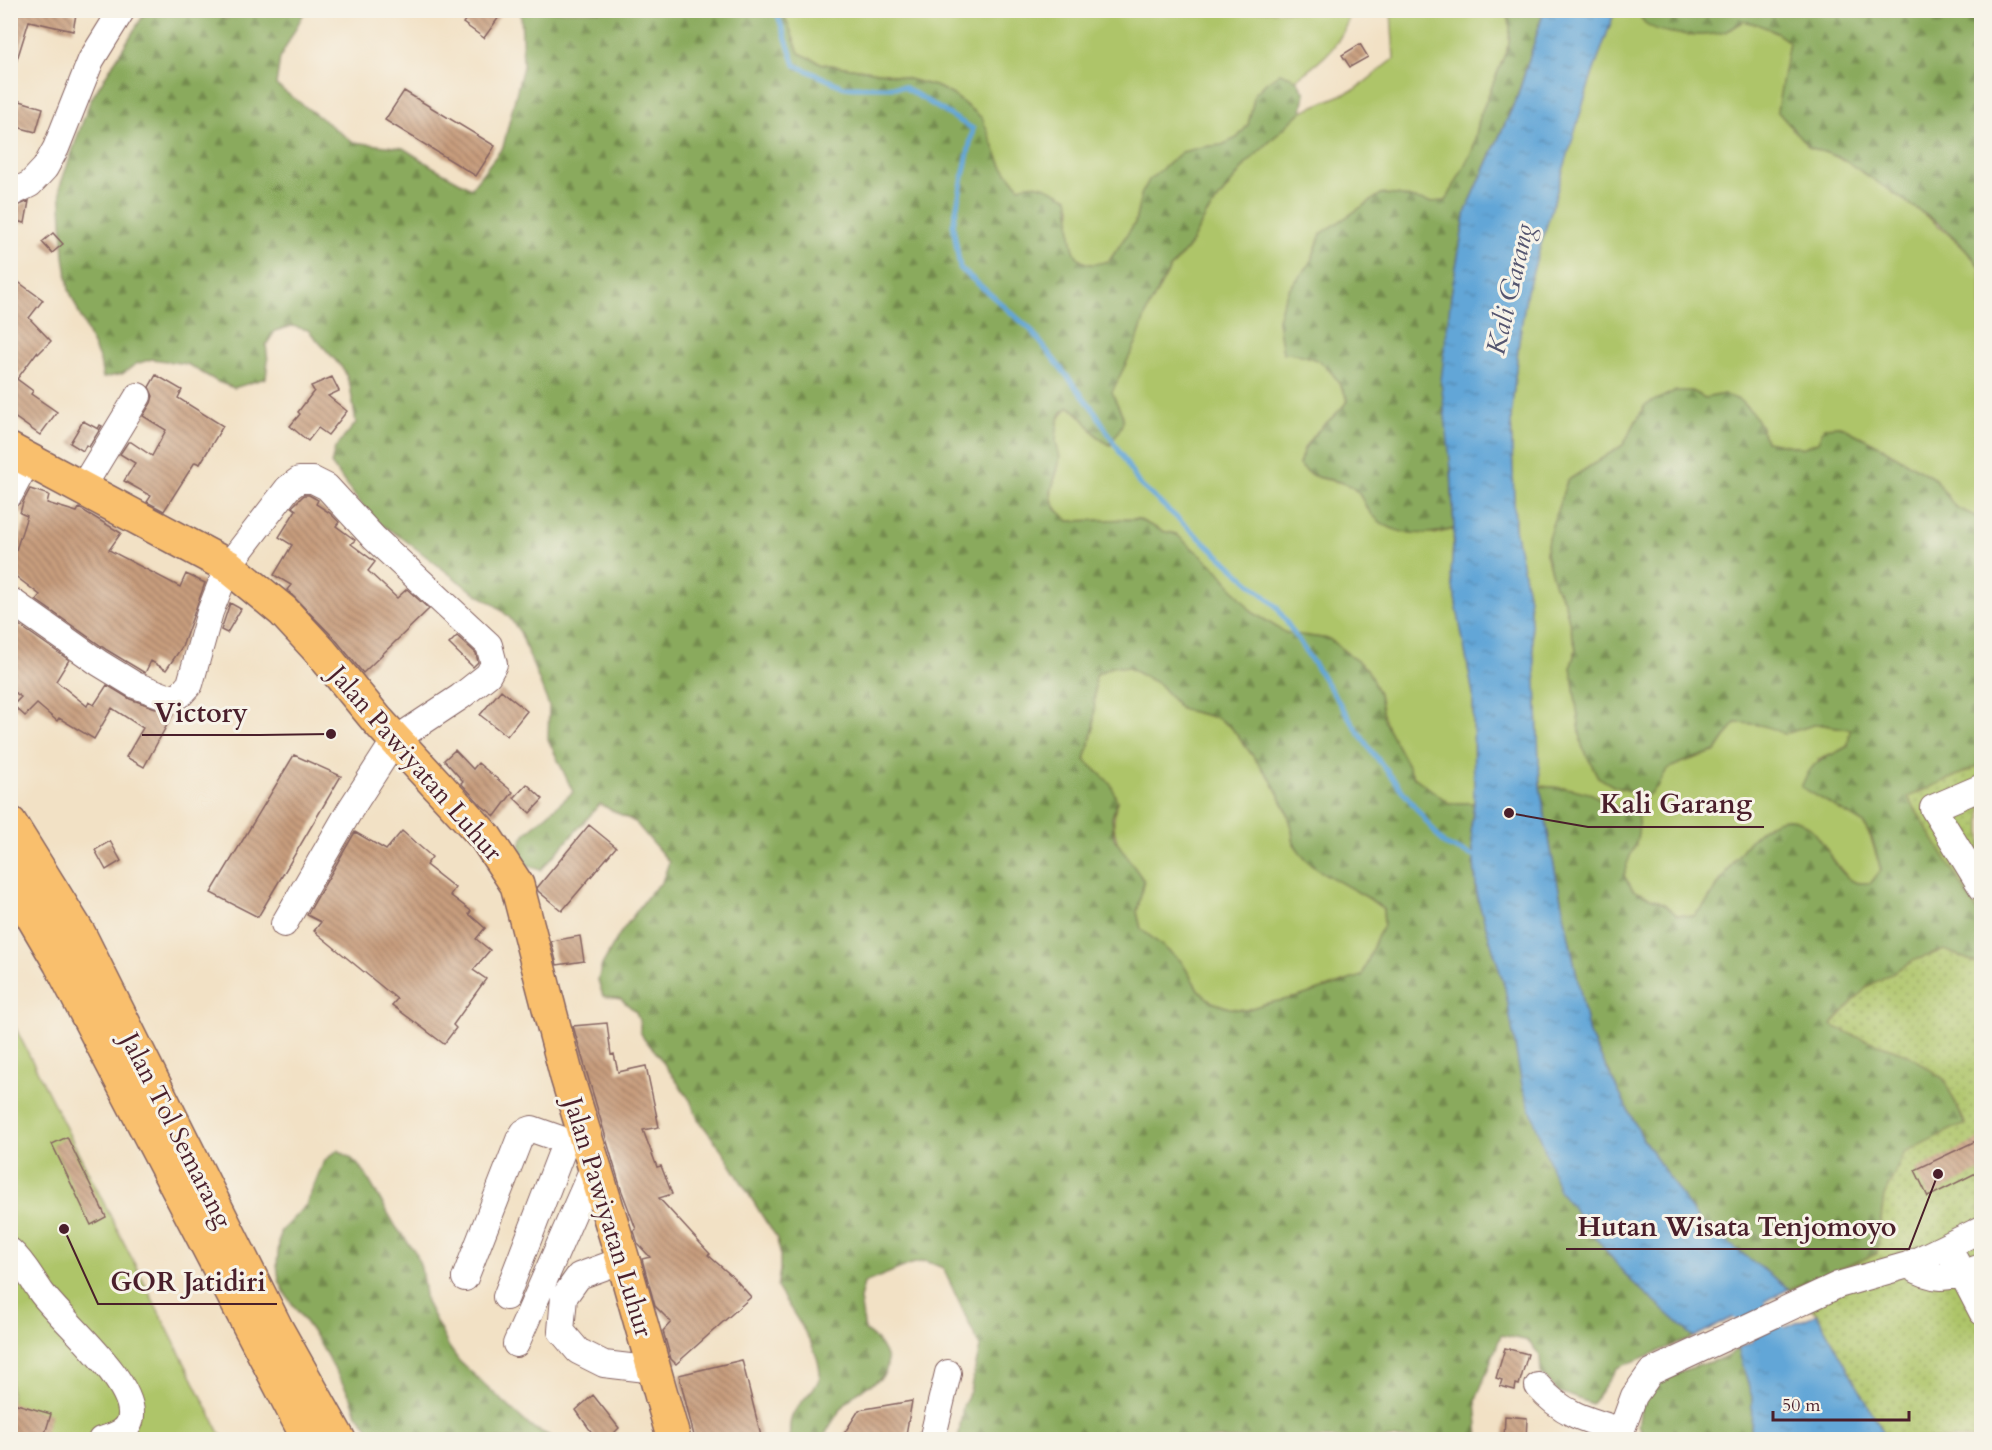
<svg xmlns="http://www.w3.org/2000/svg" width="1992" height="1450" font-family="Cardo,serif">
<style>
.grass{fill:#aec569;stroke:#7c724a;stroke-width:1.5}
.forest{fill:url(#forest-firs);stroke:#6a6444;stroke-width:1.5;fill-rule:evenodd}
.park{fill:url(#park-dots);stroke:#7c724a;stroke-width:1.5}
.water{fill:url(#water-ripples);stroke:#566281;stroke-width:1.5}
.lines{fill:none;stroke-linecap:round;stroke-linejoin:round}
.stream{stroke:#62a6d7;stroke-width:5}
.river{stroke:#62a6d7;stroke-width:33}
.building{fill:url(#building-back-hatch)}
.minor-casing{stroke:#856361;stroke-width:28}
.major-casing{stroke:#856361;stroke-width:36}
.highway-casing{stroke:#856361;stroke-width:36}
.minor{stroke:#fff;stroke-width:26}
.major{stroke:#f9bf6d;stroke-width:33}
.highway{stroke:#f9bf6d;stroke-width:33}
.labels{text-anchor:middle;stroke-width:6;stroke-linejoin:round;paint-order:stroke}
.street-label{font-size:26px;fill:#4a1f2b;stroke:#f7f3e8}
.water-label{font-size:27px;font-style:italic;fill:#545570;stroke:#f7f3e8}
.leader{fill:none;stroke:#4a1f2b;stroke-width:2}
.callout-dot{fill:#4a1f2b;stroke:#f7f3e8;stroke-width:2}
.callout-label{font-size:27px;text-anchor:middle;font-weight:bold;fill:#4a1f2b;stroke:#f7f3e8;stroke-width:6;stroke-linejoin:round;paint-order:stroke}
</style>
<defs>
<pattern id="forest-firs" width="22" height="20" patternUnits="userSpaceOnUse" patternTransform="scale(1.5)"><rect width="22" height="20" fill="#8aaa5d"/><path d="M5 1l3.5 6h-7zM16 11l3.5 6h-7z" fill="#738a4d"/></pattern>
<pattern id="park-dots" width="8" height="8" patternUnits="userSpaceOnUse" patternTransform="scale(1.5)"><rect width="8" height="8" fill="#aec569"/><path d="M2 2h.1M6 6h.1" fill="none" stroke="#909f57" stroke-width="1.8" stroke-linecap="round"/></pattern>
<pattern id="water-ripples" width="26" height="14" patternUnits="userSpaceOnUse" patternTransform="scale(1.5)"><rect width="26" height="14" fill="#62a6d7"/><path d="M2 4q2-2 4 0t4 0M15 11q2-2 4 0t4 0" fill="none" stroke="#5387af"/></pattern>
<pattern id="building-back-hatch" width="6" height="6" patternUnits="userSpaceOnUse" patternTransform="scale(1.5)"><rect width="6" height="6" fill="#c79d7d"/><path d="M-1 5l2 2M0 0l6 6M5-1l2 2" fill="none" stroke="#a47f67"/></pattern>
</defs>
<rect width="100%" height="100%" fill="#f7f3e8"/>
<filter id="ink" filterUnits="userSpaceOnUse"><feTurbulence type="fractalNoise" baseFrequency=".0167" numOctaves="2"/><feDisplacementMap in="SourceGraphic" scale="12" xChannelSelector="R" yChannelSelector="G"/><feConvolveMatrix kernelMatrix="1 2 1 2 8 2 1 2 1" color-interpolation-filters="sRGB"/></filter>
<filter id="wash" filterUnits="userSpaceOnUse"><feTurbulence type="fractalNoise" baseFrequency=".008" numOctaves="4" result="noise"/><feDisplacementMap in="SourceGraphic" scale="24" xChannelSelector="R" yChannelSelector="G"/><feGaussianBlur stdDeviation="1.35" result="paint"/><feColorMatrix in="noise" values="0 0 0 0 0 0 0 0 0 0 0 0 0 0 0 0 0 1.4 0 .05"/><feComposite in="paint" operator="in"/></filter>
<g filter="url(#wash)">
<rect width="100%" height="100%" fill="#f2e1c5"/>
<path class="grass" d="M783,11H1351C1342,44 1324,60 1296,79L1280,73L1266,83L1255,94L1248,125L1237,138L1222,145L1203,147L1141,195L1135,223L1109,261C1103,262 1096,265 1090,264C1066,262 1070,222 1071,206C1054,194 1041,178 1019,188L1002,166L981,118L953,95L938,87L886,73L823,64L799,53Z
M1391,11H1505L1510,26L1509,44L1480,116L1473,149L1446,201L1429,203L1397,195L1381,194L1321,234L1310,264L1289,289L1282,305L1278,320L1283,353C1320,354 1333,368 1348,400C1336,418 1316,428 1305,447C1302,452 1301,459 1299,465C1304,469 1309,474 1315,476C1342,486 1354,477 1367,509L1435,534L1454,529L1451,576L1473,694L1474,803H1449L1414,777L1384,721L1367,669L1329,639L1286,633L1252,612L1176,534L1162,531L1138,519L1069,521C1062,515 1054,508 1052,499C1049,487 1058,475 1059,463C1060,456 1057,451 1056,444C1054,431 1058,415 1069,407C1086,416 1093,439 1111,445L1123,416L1111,393L1136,343L1147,311L1169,270L1190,245L1206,215L1246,164L1302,111L1356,89L1394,59Z
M1615,11H1637C1639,14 1642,20 1645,22C1661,37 1707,37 1727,31C1733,29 1738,24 1743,21C1762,24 1774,30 1789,42L1787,58L1809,147C1840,155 1864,172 1890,190C1925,215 1955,235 1981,268V519L1955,507L1935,479L1883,448L1840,426L1824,427L1818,442L1802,448L1766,441L1760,425L1724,394L1705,398L1691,391L1637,419L1623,445L1567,481L1548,538L1546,554L1555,586L1564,600L1576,649L1571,666L1582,746L1598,777L1659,785L1667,769L1683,762L1716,751L1735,723C1754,723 1767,725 1784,734L1817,724L1851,729L1848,746L1834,754L1818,759L1848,814L1863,823L1871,838L1881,870L1871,883C1867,883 1861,884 1856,883C1845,880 1822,842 1812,831L1768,824L1734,860L1706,903L1694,916L1677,915L1664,904L1633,890L1624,876L1627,860L1636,845L1629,809L1613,807L1573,789L1540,786L1536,683L1529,599L1515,529L1511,417L1519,340L1527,291L1590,81Z
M1113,666L1129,668L1159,684L1181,709L1217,718L1231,727L1271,780L1286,809L1291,824L1294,844L1383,909L1384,925L1376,939L1362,976L1298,997L1264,1004L1246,1010L1229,1008L1212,1002L1199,991L1181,961L1141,929L1137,912L1144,881C1122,854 1107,837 1117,801L1085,760L1094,727L1095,675Z
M11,1019L223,1439H11Z"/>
<path class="forest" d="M146,11H212L226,19L235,11H305L280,58L276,85L353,142L403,148L433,167L471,188L503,147L523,66L521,11H783L799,53L823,64L886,73L938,87L953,95L982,118L1002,166L1019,187C1038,180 1051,189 1068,198C1073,214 1064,262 1090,264C1096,265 1103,262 1109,261L1135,223L1141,195L1149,180L1182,152L1203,147L1222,145L1237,138L1248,125L1255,94L1266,83L1280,73L1296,79L1305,93L1302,111L1246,164L1206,215L1190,245L1169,270L1147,311L1136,343L1112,392C1124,423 1130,414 1110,445C1093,438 1086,416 1069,407L1062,412L1058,420L1056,442L1060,458L1051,492L1052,501L1056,509L1069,521L1138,519L1162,531L1176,534L1218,570L1252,612L1286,633L1329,639L1367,669L1379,694L1384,721L1414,777L1449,803H1474L1471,827L1477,897L1505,988L1627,1277L1694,1337L1617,1368L1592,1404L1557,1391L1541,1373L1540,1356L1529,1341L1501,1335L1476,1400L1479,1439H958L963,1406L970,1391L980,1347L943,1268L926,1261L911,1264L864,1283L860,1299L865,1331C878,1339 894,1358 884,1374C879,1382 871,1384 864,1388C847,1397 831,1422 823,1439H791C782,1406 819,1394 820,1374C820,1348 790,1310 777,1287L780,1270V1252L776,1236L766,1222L721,1149L698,1119L690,1100L655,1051L644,1039L640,1031V1023L636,1012L621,999L603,996L598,980L602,965L619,935L650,893L662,882L669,862L635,822L600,804L541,870L525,864L519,858L521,841L526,833L573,792L548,739L549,706L520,632L509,617L495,605L466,587L401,537L372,519L331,464L335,448L356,423L350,386L344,370L308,330L292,326L275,331L266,345L268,361L266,378L234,388L218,382L187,364L152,359L136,364L122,374L103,378L100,361L69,290L64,256L60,186L90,101ZM1113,666L1129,668L1159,684L1181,709L1217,718L1231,727L1271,780L1286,809L1291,824L1294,844L1305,859L1318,870L1370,899L1383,909L1384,925L1376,939L1362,976L1298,997L1264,1004L1246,1010L1229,1008L1212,1002L1199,991L1181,961L1141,929L1137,912L1144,881L1114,838L1112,818L1117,801L1111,784L1085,760L1094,727L1095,675Z
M1505,11H1544L1518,94L1466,211L1451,295V468L1454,529C1424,536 1390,538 1369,511C1360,499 1364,495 1350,486C1339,479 1325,480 1314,476C1309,474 1304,469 1299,465C1308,429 1329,427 1348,400C1333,368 1320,354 1283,353L1278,320L1282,305L1289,289L1310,264L1321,234L1381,194L1397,195L1429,202L1446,201L1473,149L1480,116L1509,44L1510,26Z
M1637,11H1981V268L1967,250L1941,225L1841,158L1809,147L1777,111L1789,42C1775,30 1761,24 1743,21C1738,24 1733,29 1727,31C1708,38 1661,36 1645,23C1642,20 1639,14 1637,11Z
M1675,391H1691L1705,398L1724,394L1739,400L1752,412L1760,425L1766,441L1802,448L1818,442L1824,427L1840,426L1883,448L1935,479L1955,507L1981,519V765L1909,797L1981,917V965L1944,950L1855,1036L1907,1054L1944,1079L1965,1124L1905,1152L1884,1196L1877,1254L1789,1289L1698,1220L1643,1139L1589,1034L1552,856L1540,786L1573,789L1592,794L1613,807L1629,809L1637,814C1643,844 1629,848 1624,876L1633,890L1664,904L1677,915L1694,916C1698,911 1703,907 1707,902C1725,877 1760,805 1799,821C1824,831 1832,870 1853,881C1858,884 1866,883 1871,883L1881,870L1872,838L1863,823L1801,787C1815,755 1822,762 1848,746L1850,729L1817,724L1784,734C1767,725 1754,723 1735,723L1716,751L1683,762L1667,769L1659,785L1647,796L1613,786L1598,777L1582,746L1571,666L1576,649L1564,600L1555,586L1546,554L1548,538L1567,481L1623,445L1645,405Z
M338,1150L352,1159L363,1170L396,1227L416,1253L421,1268L426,1302L449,1347L459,1361L531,1427L556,1439H378L357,1414L351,1398L316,1337L286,1295L279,1280L277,1264L280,1232L306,1205L324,1161Z
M1738,1348L1752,1397L1751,1439H1647L1638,1425C1640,1418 1640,1409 1642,1402C1650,1376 1699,1366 1723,1358C1728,1357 1734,1351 1738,1348Z"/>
<path class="park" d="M1981,765V917L1908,797Z
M1944,950L1981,965V1439H1887L1817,1314L1789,1289L1877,1254L1884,1196L1905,1152L1965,1123L1944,1079L1907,1054L1855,1036L1831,1025L1867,987L1913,961Z"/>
<path class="water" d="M1544,11H1615L1590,81L1527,291L1519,340L1511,417L1515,529L1529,599L1536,683L1540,786L1552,856L1589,1034L1643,1139L1698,1220L1789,1289L1694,1337L1627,1277L1559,1191L1522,1085L1505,988L1477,897L1471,827L1474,803L1473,694L1451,576L1454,529L1451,468L1441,381L1451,295L1466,211L1518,95Z
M1817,1314L1887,1439H1751L1752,1397L1738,1348Z"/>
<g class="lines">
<path class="stream" d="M776,10L795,65L844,87H904L973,129L953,225L960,268L1030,329L1096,413L1139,484L1276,606L1369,748L1444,844L1478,858"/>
<path class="river" d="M1719,1274L1850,1431L1855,1440"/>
</g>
<g id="blocks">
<path class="building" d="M10,10H56L76,14L73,31L29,21L14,69L10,68Z
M472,10H504L484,38L463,23Z
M1360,44L1368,57L1350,67L1342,55Z
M404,91L495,146L476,176L385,120Z
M20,101L43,108L36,132L13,126Z
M29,201L25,223L10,220V209Z
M53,233L63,244L52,253L42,242Z
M10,276L43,300L29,318L51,341L38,354L37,352L17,379L33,391L31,394L57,412L40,435L10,414Z
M156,375L182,390L178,398L223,426L200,464L195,462L164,511L147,502L151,496L124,481L135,463L120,454L128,442H131L152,456L166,430L143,416L151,403L153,396L149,387Z
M332,377L339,391L328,396L347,411L328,435L318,428L308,441L290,426L300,414L298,412L314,391L311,386Z
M83,421L98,429L100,425L102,426L89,447L86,445L83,451L70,443Z
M30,489L49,495L47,503L77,512L79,508L121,533L109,550L180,587L186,574L205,583L182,647L166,670L151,661L145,673L107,650L36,600L40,595L10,572V548L16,550L27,516L20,513L23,502Z
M304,495H309L318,500L316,504L330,513L339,522L336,526L355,540L351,544L375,562L368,571L397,598L407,589L429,609L363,673L335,639L287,590L291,585L274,575L292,545L279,537L296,510L292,507Z
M230,603L241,609L227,633L221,630Z
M16,623L69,660L56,681L87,706L89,702L94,705L107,685L130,699L173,714L144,767L126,757L143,728L112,708L94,739L59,718L57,721L37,704L25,716L13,705L21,697L10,689V630Z
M457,636L476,653L478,662L473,667L449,644Z
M501,690L527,711L507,736L480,715Z
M455,750L473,769L478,763L513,792L495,816L482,806L461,783L463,781L444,760Z
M294,755L341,776L258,917L211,893Z
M527,784L543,799L530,813L514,798Z
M589,825L616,847L562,911L538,891L537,888Z
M402,831L432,857L426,865L455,888L450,895L471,911L469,914L485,928L476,939L490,950L473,970L486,979L453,1025L456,1028L444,1044L392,1005L397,999L314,931L321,922L307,915L355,832L386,850Z
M110,841L121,861L106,870L95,850Z
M580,936L584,961L557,965L551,941Z
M607,1023L611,1055L614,1054L618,1072L646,1066L659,1127L643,1130L657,1167L661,1166L672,1194L659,1198L710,1254L708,1255L734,1278L751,1297L676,1364L671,1359L663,1331L671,1322L655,1306L642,1259L650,1257L638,1244L634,1231L636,1229L621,1189L573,1026Z
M67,1137L106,1217L91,1225L52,1144Z
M1982,1138V1170L1928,1197L1915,1170Z
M1505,1348L1528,1354L1519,1385L1516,1384L1515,1390L1500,1386L1502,1380L1496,1378Z
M742,1360L762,1440H695L679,1375Z
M593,1395L619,1428L607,1440H597L576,1410Z
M912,1401L905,1440L870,1437L868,1440H840L859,1410Z
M10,1402L51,1414L43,1440H10Z
M1505,1416L1527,1418L1526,1440H1504Z"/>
</g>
</g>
<g filter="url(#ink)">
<use href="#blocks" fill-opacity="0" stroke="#856361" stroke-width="1.5"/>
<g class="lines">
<g class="minor-casing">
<path id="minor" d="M10,194L30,184L45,168L56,148L91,60L122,10
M82,488L138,396
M10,494L28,460
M10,600L99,663L135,685L170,698L181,694L190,684L210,612L228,566L288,488L299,480H313L327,487L374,538L489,645L494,664L488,675L460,697L395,740L350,810L284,924
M1982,787L1933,808L1982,888
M10,1251C23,1262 31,1278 41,1292C62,1321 134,1380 131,1416C130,1432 114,1436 101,1440
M1954,1258L1982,1312
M623,1260L579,1276L564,1297L561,1331L578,1351L604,1364L655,1370
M1908,1265C1938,1284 1950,1277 1982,1267
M465,1278L519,1140L524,1132L532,1129L566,1141L506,1297
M516,1344L594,1166
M1538,1386C1562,1414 1586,1420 1620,1430
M932,1440L948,1373
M1618,1440L1634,1396L1651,1372L1838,1285L1908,1265L1982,1229"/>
</g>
<g class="major-casing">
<path id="major" d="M10,450L228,566L283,611L321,652L377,720L486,838L517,885L567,1077L623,1260L674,1440"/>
</g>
<g class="highway-casing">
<path id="highway" d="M10,823L79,934L276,1328L339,1440
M10,878L60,963L309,1440"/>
</g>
<use href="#minor" class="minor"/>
<use href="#major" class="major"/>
<use href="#highway" class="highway"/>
</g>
</g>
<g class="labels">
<g class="street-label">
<text transform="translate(416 763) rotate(49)" y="9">Jalan Pawiyatan Luhur</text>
<text transform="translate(177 1130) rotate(63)" y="9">Jalan Tol Semarang</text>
<text transform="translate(609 1217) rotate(73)" y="9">Jalan Pawiyatan Luhur</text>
</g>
<g class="water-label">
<text transform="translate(1510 289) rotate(-77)" y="9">Kali Garang</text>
</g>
</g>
<path class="leader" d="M331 734L260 735H142M1509 813L1588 827H1764M1938 1174L1909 1249H1566M64 1229L98 1304H277"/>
<g class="callout-dot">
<circle cx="331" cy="734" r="6"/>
<circle cx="1509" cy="813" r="6"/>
<circle cx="1938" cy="1174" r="6"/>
<circle cx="64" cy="1229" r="6"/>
</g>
<g class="callout-label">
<text x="201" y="722">Victory</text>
<text x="1676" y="813">Kali Garang</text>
<text x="1737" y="1236">Hutan Wisata Tenjomoyo</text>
<text x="188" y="1291">GOR Jatidiri</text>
</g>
<rect width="1992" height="1450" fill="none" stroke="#f7f3e8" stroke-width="36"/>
<path d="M1773 1411v9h136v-9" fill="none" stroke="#4a1f2b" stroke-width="3"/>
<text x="1782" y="1411" font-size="18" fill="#4a1f2b" stroke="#f7f3e8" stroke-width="4.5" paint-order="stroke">50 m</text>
</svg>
